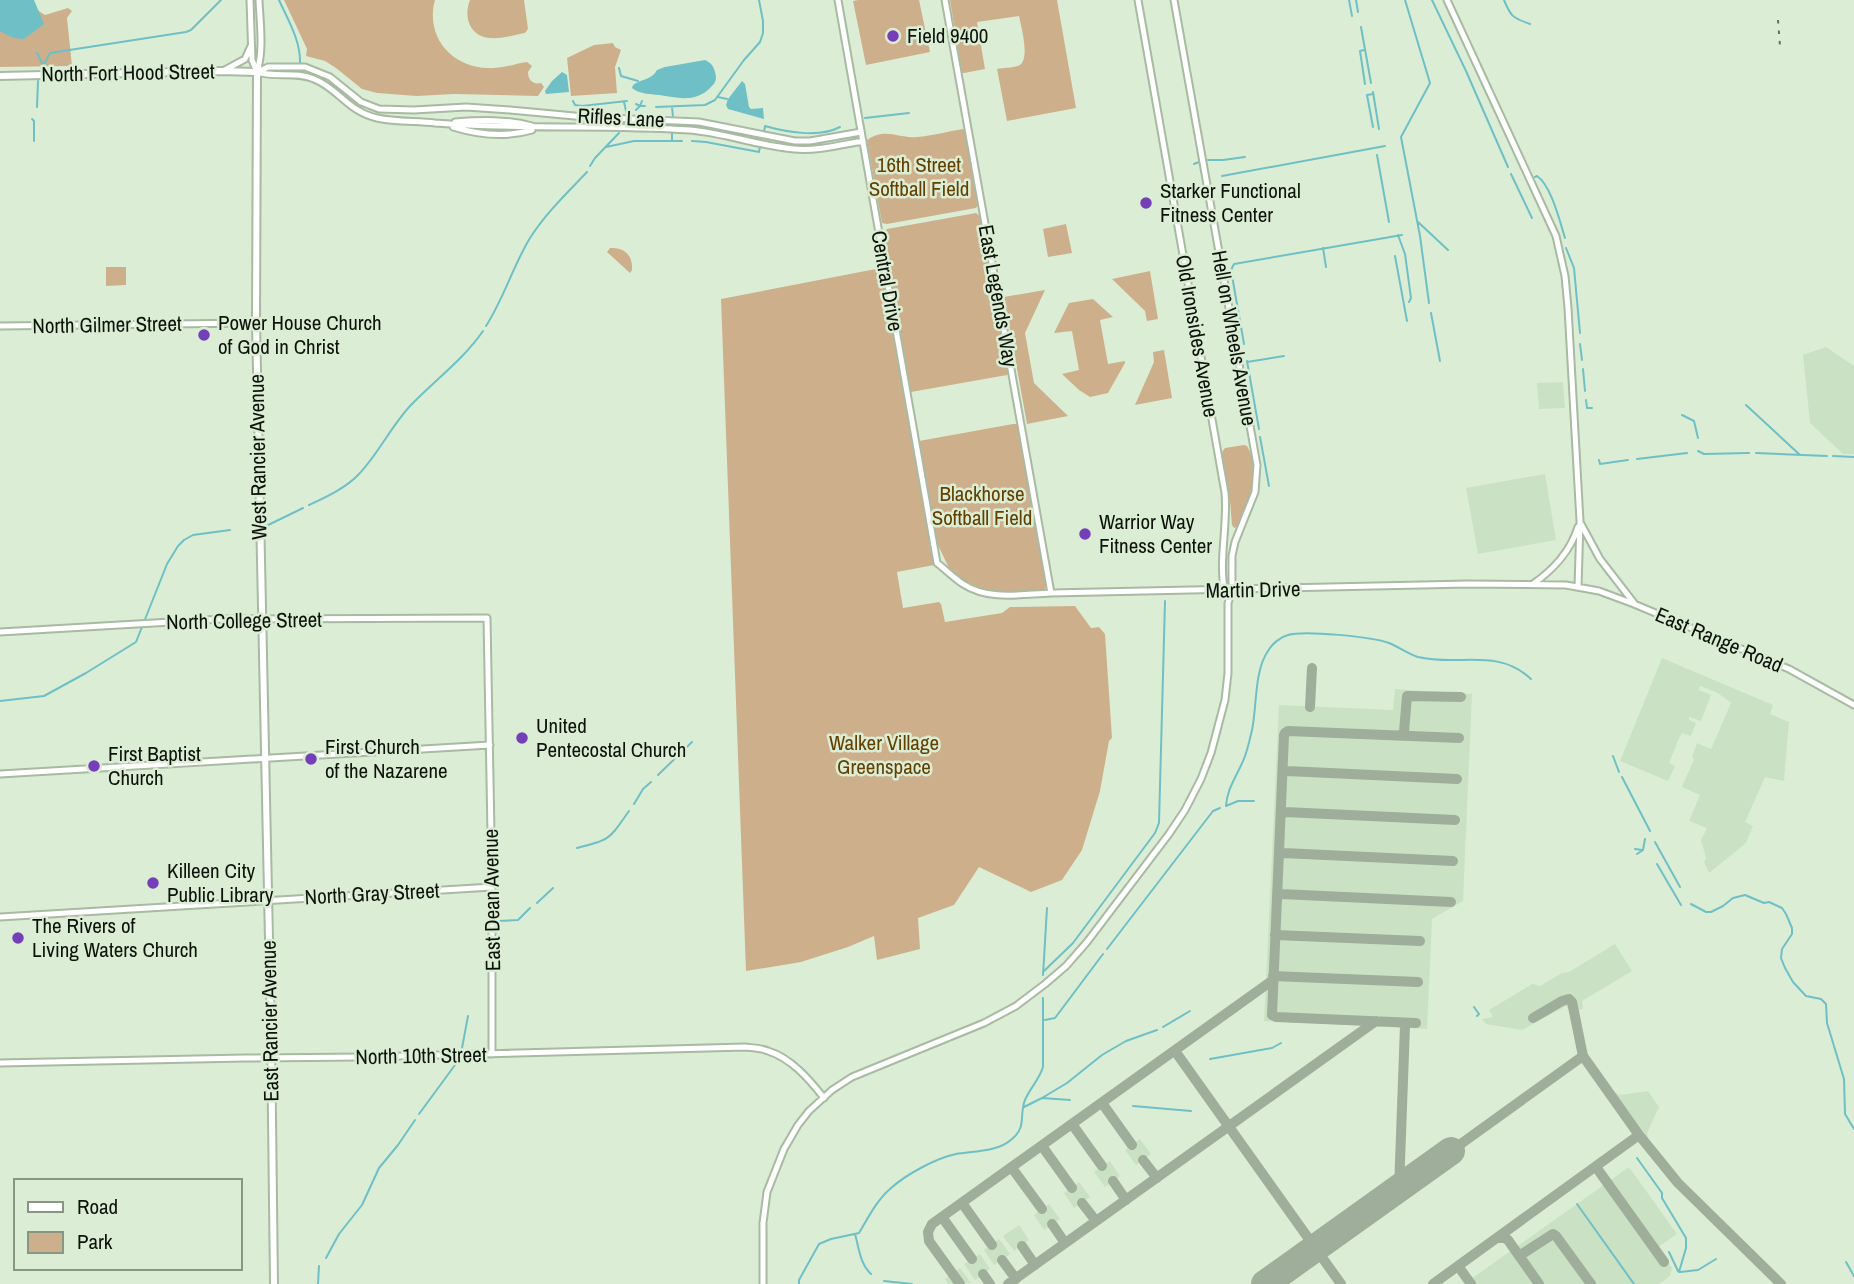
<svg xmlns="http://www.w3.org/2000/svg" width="1854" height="1284" font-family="'Archivo Narrow',sans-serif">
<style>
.built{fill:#cae2c3}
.green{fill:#cdb08b}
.water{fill:#6fbfc6}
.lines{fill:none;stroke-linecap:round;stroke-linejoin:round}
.stream{stroke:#6fbfc6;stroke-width:2}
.taxiway{stroke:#9eae9a;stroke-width:10}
.runway{stroke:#9eae9a;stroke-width:28}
.tertiary-casing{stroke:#a8baa2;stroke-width:9}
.secondary-casing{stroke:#a8baa2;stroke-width:10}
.tertiary{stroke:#fff;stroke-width:5}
.secondary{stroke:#fff;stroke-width:6}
.rail{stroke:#626e5f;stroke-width:2;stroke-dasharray:3.5 7;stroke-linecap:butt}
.poi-dot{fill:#7540b7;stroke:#dbeed5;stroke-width:2.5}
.labels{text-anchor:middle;stroke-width:5;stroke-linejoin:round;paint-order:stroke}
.poi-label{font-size:21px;fill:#0d130b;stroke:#dbeed5;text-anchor:start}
.street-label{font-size:21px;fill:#0d130b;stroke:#dbeed5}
.park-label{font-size:21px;fill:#644000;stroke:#dbeed5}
</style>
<rect width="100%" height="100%" fill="#dbeed5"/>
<path class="built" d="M1826,347L1854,366V454H1843L1810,423L1803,355Z
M1563,382L1565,408L1539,409L1537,383Z
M1545,474L1556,540L1478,554L1466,488Z
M1662,658L1773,705L1770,714L1789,722L1784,781L1765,777L1745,822L1753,826L1746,843L1709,873L1704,862L1706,858L1701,840L1707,828L1689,821L1700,795L1682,787L1694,759L1692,757L1697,743L1711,749L1731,703L1718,693L1700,686L1699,690L1711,695L1701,721L1689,717V720L1696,723L1691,736L1682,733L1680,736L1669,763L1675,766L1668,781L1620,761Z
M1395,689L1472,694L1463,901L1432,919L1427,1029L1264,1021L1279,705L1393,710Z
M1615,944L1632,971L1582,1001L1583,1009L1579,1010L1582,1027L1573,1029L1569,1009L1566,1006L1522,1030L1486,1024L1482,1019L1493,1017L1489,1010L1534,983L1535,985L1540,986L1562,973L1569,972Z
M1648,1091L1659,1107L1647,1133L1648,1138L1614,1092L1620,1095Z
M1140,1139L1151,1154L1136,1165L1125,1150Z
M1110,1161L1120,1176L1105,1187L1094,1172Z
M1629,1167L1677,1234L1658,1247L1672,1268L1670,1276L1659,1284H1464Z
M1079,1182L1090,1197L1074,1208L1064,1193Z
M1049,1204L1060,1219L1044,1230L1034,1215Z
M1019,1225L1029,1240L1014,1251L1003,1236Z
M999,1239L1010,1254L994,1265L984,1250Z
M980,1254L990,1269L975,1280L964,1264Z
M960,1268L971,1283L948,1284L945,1279Z"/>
<path class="green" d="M0,0H22L45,15L68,8L72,11L67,18L72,66L0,67Z
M284,0H435C425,36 451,67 488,68C501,69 514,64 527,62L532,66L528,72C528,80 533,85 541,83L544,87L538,96L454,94L417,96L377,93L362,89L336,68L325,61L306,56L307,49Z
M470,0H524L528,29L525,33C514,35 501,39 490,38C470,37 463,17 470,0Z
M858,0H919L930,52L866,65L853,1Z
M950,0H1057L1076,108L1007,121L997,69C1004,68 1014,68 1020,65C1030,58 1021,26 1019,16L977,22L985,69L964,73H962Z
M613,43L615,47L621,50L615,67L617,93L571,96L567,58L594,45Z
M963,129L966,131L977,193L979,203L976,208L887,224L882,223L867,140C886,127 898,139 917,137C933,136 948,131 963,129Z
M976,213L982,218L1009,372L1007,375L911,392L883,233L887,229Z
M1066,224L1072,253L1048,257L1043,229Z
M610,248C625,247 633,256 632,270L630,273L607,252Z
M106,267H126V285L106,286Z
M881,268L934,565L897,572L903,608L939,602L941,604L945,622L1002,613L1010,607L1075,606L1091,628L1099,627L1105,634L1112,738L1109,741L1100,791L1082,850L1062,880L1031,892L979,867L954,905L918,918L920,949L877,960L874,936L848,947L801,962L746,971L721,299Z
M1150,271L1158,319L1147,321L1145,311L1112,279Z
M1045,290L1025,333L1034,383L1068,416L1027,424L1004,297Z
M1093,299L1113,317L1100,320L1108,364L1125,361V363L1108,393L1090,397L1079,390L1062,374L1079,370L1072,331L1054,333L1069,303Z
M1164,350L1172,398L1135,405L1154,362L1153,352Z
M1013,424H1017L1019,426L1047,586L1043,591H988L963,580L949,568L936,541L919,441Z
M1244,445L1247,446C1262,472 1248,502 1237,527L1234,528L1232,525L1230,501L1222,452L1225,448Z"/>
<path class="water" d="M0,0H34L44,24L24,39C14,39 8,36 0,31Z
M705,60C711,63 713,65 715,72C717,79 716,82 711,87C696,103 678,98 659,95C650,94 639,94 632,88L633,85C641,79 652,80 657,70L665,67Z
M562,72L567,75L569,92L546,94L545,91L552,81Z
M742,81L745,84L749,107L751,109L763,108L764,119L728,109L726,105L728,99Z"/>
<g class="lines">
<path class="stream" d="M279,0C288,20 301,41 300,64
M1349,0L1352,16
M1356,0L1358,12
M1405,0L1430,83L1401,137L1420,236L1429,303
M1432,0L1466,71L1508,167
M1504,0C1511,17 1513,18 1530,24
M1361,27L1371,83
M1364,50L1360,51L1365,84
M37,53L43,65
M42,68L50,53L186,32L191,30L221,0
M619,68L621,76L638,81
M1373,92L1379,129
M1373,94L1367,95L1373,127
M718,97L727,99
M573,101L575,105L582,106L627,101
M624,102L627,115
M636,104L640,106L642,101
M37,107L38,81
M656,107L705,105L715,100L744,60L760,42L763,33V21L759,0
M672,107L673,117
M636,110L640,106H645
M865,118L909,113
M32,119L34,121V141
M764,132L765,126C786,132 819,138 840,127
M672,141V132
M692,141L706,142L759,152L760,146
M606,147L634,141H682
M1377,155L1389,222
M1208,160H1223L1245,157
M1194,164L1199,162
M590,166L595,158L619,133
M1511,174L1532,218
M1222,176L1385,146
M1535,177L1537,176C1551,185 1560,222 1565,238
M1418,222L1448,250
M1398,235L1405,254L1411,298L1409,302
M1323,248L1326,267
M1566,248L1574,268L1580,333
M1395,256L1407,321
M1431,313L1440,361
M486,326C504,298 513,266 530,238C546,213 567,193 587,172
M1244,344L1231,270L1234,264L1402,235
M1580,344L1582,360
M1247,361L1259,429
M1247,362L1284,356
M1583,369L1585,391
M1586,400L1587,408H1592
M1746,405L1800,455
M1682,415L1694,421L1698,438
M1260,437L1269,486
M1698,451L1704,454L1749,453
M1756,453L1827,456
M1833,456L1854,457
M1637,459L1687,453
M1599,460L1600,464L1628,460
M309,505C326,497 346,488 359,474C379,453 391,426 411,405C435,380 463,360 483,331
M264,527L303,508
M0,701L44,696L86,673L136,642L167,564L178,546L184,540L193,535L230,530
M1613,756L1619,772
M658,775L692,742
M1622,777L1650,831
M1254,801H1238L1226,806C1227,787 1239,773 1245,756C1248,748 1250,738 1252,730C1257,707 1254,671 1268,651C1272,644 1280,637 1288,635C1304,630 1373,637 1389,643C1399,647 1408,654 1418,657C1458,667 1497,647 1531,679
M634,804L643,789L651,782
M1655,842L1680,887
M577,848C611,840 609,839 629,811
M1635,849L1642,850
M1637,854L1643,850L1645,839
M1657,864L1681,905
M537,903L553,888
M1691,904L1706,912H1711L1723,906L1733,898L1745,895L1764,903L1769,902L1782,908L1786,914L1792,928V934L1782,949L1781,958L1785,968L1793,982L1806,996L1821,999L1826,1004L1827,1023L1844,1079L1845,1114L1854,1129
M498,921L518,920L530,908
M1107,949L1213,811L1220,808
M1043,972L1073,943L1155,833L1159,823L1165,601
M1043,975L1047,908
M1474,1007L1479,1014L1477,1016
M1045,1020L1055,1018L1103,954
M1163,1027L1190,1011
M462,1048L468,1016
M1210,1059L1272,1048L1281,1043
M1042,1098L1067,1083L1102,1055L1126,1041L1157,1030
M1133,1106L1191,1111
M1024,1107L1042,1098L1070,1100
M419,1114L455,1065L459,1057
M1637,1158L1662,1193V1198L1686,1238V1248L1679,1272
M1577,1204L1634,1284
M855,1234C859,1248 860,1264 871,1274
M1669,1252L1678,1271
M326,1258L339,1234L362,1205L379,1168L398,1145L415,1120
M1846,1262L1854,1276
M1680,1272L1698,1270L1716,1259
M884,1281L912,1284
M318,1284L319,1266
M799,1284V1280L819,1244L831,1239L859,1233C868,1218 877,1200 890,1189C905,1175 936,1158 956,1154C974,1151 998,1152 1012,1139C1027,1127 1019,1114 1025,1100C1030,1088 1039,1080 1043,1067V998"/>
<path class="taxiway" d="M1310,707L1312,668
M1400,736L1404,732L1407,696L1461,697
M1287,771L1457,779
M1281,815L1285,812L1455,820
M1283,853L1453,861
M1277,897L1281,894L1451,902
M1275,935L1420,941
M1273,976L1418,982
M1416,1023L1276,1017L1272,1015L1284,735L1285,733L1288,731L1459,738
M1175,1051L1341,1284
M1102,1103L1132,1145
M1072,1124L1102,1166
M1639,1135L1678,1183L1781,1284
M1042,1146L1072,1188
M1451,1151L1583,1056
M1143,1160L1157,1178
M1596,1167L1664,1262
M1012,1168L1042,1209
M1113,1181L1126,1200
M1399,1189L1405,1026
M962,1203L992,1245
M1082,1203L1096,1221
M942,1217L972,1259
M1052,1224L1065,1243
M1497,1238H1505L1508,1240L1539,1284
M1022,1246L1035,1265
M1519,1256L1553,1234L1556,1236L1591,1284
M1002,1260L1016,1279
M1458,1266L1471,1284
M983,1274L990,1284
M960,1284L929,1241L928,1232L932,1224L1273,980
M1008,1284L1376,1021
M1433,1284L1639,1135L1583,1056L1572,1002L1569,999L1562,1001L1533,1018"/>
<path class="runway" d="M1265,1284L1451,1151"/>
<g class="tertiary-casing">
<path id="tertiary" d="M250,0L252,60L257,72
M838,0L937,563C946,570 954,578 963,584C989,601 1022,594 1051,593L1468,584L1566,585L1599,591L1634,604L1789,669L1854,705
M945,0L1051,593
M1138,0L1225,493C1228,526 1218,561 1225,594
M1447,0L1556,236L1565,276L1568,308L1580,521L1578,587
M223,71L245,59L251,46
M257,72C276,78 296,71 314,79C339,89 347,111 377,118C395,122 416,121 435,123C520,130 605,124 690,130C725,133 759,146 794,149C817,151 840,145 863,141
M257,72C264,49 260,24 259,0
M258,72L268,67H305L330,77L361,102L379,109L414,110L466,107L510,110L585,117L699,122L795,141H810L861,132
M455,122C481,120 507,119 532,126
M453,127C479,135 505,138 532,130
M0,326L256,323
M1581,524L1600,559L1634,603
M1533,584C1554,569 1570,552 1578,527
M0,632L222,619L487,618L492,887V1054
M0,774L490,745
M0,917L492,887
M0,1063L245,1058L363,1057L745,1047C753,1048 761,1048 768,1051C791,1058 809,1079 824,1098
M763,1284V1223L767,1192L784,1149L798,1125L809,1111L832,1090L852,1077L984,1023L1016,1006L1045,984L1066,966L1087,942L1169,834L1185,810L1201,779L1211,753L1225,700L1228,673V603L1232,590V556L1235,542L1255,492L1257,465L1174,0"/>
</g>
<g class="secondary-casing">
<path id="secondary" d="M0,76L221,71L257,72L256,323L271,1035L274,1284"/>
</g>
<use href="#tertiary" class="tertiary"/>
<use href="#secondary" class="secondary"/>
<path class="rail" d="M1778,20L1780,46"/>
</g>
<g class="poi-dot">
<circle cx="893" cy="36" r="7"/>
<circle cx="1146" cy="203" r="7"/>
<circle cx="204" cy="335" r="7"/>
<circle cx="1085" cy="534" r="7"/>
<circle cx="522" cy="738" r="7"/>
<circle cx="311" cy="759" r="7"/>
<circle cx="94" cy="766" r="7"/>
<circle cx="153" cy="883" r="7"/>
<circle cx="18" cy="938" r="7"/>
</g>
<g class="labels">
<g class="poi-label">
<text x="907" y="43">Field 9400</text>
<text x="1160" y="198">Starker Functional<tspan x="1160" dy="24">Fitness Center</tspan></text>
<text x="218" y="330">Power House Church<tspan x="218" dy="24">of God in Christ</tspan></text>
<text x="1099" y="529">Warrior Way<tspan x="1099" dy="24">Fitness Center</tspan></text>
<text x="536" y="733">United<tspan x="536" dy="24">Pentecostal Church</tspan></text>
<text x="325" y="754">First Church<tspan x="325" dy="24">of the Nazarene</tspan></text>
<text x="108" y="761">First Baptist<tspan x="108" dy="24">Church</tspan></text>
<text x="167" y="878">Killeen City<tspan x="167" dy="24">Public Library</tspan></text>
<text x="32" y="933">The Rivers of<tspan x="32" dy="24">Living Waters Church</tspan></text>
</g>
<g class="street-label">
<text transform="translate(128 73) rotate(-1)" y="7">North Fort Hood Street</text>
<text transform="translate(621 118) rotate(3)" y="7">Rifles Lane</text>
<text transform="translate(887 281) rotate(80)" y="7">Central Drive</text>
<text transform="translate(998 296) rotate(80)" y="7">East Legends Way</text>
<text transform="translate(107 325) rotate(-1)" y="7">North Gilmer Street</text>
<text transform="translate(1197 336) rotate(80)" y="7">Old Ironsides Avenue</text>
<text transform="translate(1234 338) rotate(80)" y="7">Hell on Wheels Avenue</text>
<text transform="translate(258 457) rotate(-91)" y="7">West Rancier Avenue</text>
<text transform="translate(1253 590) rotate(-1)" y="7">Martin Drive</text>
<text transform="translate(244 621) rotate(-1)" y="7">North College Street</text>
<text transform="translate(1719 640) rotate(23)" y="7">East Range Road</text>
<text transform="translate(372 894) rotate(-3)" y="7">North Gray Street</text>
<text transform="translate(492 900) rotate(-91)" y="7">East Dean Avenue</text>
<text transform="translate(270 1021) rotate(-91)" y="7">East Rancier Avenue</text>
<text transform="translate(421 1056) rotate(-1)" y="7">North 10th Street</text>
</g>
<g class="park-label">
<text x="919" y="172">16th Street<tspan x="919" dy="24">Softball Field</tspan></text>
<text x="982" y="501">Blackhorse<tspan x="982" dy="24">Softball Field</tspan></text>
<text x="884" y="750">Walker Village<tspan x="884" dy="24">Greenspace</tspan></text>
</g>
</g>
<rect x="14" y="1179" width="228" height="91" fill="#dbeed5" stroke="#899684" stroke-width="2"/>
<rect x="28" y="1202" width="35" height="10" fill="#ffffff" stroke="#899684" stroke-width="2"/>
<text x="77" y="1214" font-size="21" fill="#0d130b">Road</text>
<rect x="28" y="1232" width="35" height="21" fill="#cdb08b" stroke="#899684" stroke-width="2"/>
<text x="77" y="1249" font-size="21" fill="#0d130b">Park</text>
</svg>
